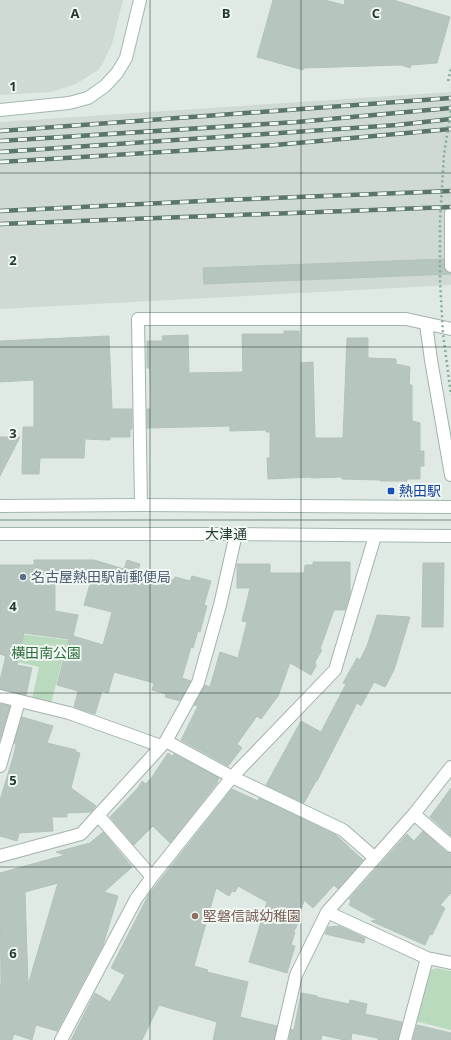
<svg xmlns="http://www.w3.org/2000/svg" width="451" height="1040" font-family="'Open Sans','Noto Sans JP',sans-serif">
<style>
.built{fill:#cfdad3}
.green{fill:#badabe}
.building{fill:#b6c5bd;stroke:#b3c3ba;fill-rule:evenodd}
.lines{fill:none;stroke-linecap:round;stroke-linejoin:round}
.street-casing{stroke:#a3b2aa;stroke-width:14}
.secondary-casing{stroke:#a2b8ad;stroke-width:14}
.path{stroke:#82ac98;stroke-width:2.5;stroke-dasharray:2 3;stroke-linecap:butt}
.street{stroke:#fff;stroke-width:12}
.secondary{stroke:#fff;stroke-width:12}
.rail-casing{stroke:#5c756b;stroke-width:4.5}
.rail{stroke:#f1f7f3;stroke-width:3;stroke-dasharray:9;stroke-linecap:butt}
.path-bridge{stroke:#82ac98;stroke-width:2.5;stroke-dasharray:2 3;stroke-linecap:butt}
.grid{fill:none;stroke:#223a2f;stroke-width:1;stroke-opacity:0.55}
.transit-dot{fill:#1a4fb4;stroke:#f1f7f3;stroke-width:1.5}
.service-dot{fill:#5c6f8a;stroke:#f1f7f3;stroke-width:1.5}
.education-dot{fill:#8d6e63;stroke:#f1f7f3;stroke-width:1.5}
.labels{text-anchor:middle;stroke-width:4;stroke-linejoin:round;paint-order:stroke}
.transit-label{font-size:14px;fill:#164399;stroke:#f1f7f3;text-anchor:start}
.street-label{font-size:14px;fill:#223a2f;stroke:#f1f7f3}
.service-label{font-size:14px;fill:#4e5e75;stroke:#f1f7f3;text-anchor:start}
.park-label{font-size:14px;fill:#2e6e3d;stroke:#f1f7f3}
.education-label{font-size:14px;fill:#785e54;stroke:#f1f7f3;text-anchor:start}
.grid-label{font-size:13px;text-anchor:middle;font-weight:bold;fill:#223a2f;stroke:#f1f7f3;stroke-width:4;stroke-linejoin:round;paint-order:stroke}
</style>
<rect width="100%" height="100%" fill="#e0eae4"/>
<path class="built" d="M0,0H123L112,44L102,65L98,70L76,84L51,92L0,95Z
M451,92V285L0,309V122Z"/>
<path class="green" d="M0,634L28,635L68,640L51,703L32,699L39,667L4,659L8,642Z
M436,968L451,971V1030L415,1021L428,971Z"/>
<path class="building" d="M273,0H325L344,5L345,0H393L450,17L437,63L411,65L410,68L401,65L304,68L303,70L257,57Z
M444,259V269L451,274L204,284L203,268Z
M284,331H299L300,363L313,362L315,438H343L347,338H368V358L396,359V364L410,367L409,385H412V421L420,423V451H424V466H420V479H407V481H380V480L342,479V477L311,478V477L268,479L267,458H270V432H266V430L230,431V426L147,428V409H151L150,368H147V341H163L162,336L188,335L189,373L243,372L242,334H284Z
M109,336L112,409H132V429H130V437H110V440L85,439L84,458H40L39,474H22L23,427H34V380L0,382V341Z
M0,437H20L0,476Z
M34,560H94L124,569L127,560L140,564L138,570L174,580L175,577L190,581L192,576L211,581L204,605L207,606L200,632L198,631L193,648L191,647L182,678L191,681L180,701L165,697L166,694L152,690L154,683L114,672L108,693L102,691L95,714L74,707L78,691L57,685L69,639L24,633L17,665L32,668L26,695L0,689V680L6,656L0,654V565H34ZM55,577H92L84,605L112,612L103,645L73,636L78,615L55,611Z
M313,562H350V594L345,610H334L320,649L322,650L315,662L316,666L311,675L290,663L278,696L261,719L257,716L237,744L242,748L228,766L181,740L198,706L194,705L205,685L210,687L220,652L238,658L247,622L242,621L250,588H237V564H270V573H304L305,565H313Z
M423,563H444L443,627H422Z
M377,615L410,617L394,670L385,687L374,682L361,706L357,703L317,781H316L304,803L266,785L301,721L321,732L346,684L343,683L357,658L360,660L367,646Z
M0,704L10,706L0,739Z
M22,717L53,726L47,743L76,750V752L80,753L71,788L96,806L91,812L67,813V817H52L53,831L19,833L17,841L0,836V800L14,754L16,744L14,743Z
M168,753L172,756L174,754L219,778L217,782H218L170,843L153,826L134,845L110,817L138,788L142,781L146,784L149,780H150Z
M451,788V836L430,817Z
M232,789L258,801L259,798L336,835L363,860L338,889L334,885L313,908L304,900L296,928L293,932H295L291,945L295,946L287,973L249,962L267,902L238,886L235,892L232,891L229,896L216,888L194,966L208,970L207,972L248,982L240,1017L277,1026L274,1040H213L217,1022L159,1005L142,1040H71L95,993L110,1002L125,975L111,968L149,894Z
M423,831L446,852L451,853V893L440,905L445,908L432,935L430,934L425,945L371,921L377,920L349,905L351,901L349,899L407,834L414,841Z
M103,832L132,867L104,892L118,896L103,945L57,1031L36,1025L32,1040L14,1034L12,1040H0V985H1L0,873L65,855L56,852L90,843ZM58,883L28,985L25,892Z
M339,926L365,938L364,943L325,934L328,927Z
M301,993L317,996L316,997L349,1004L350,1000L367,1004L365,1014L402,1022L398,1040H378V1038L352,1033L351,1040H344L322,1035L321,1040H289L291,1029L294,1030Z
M417,1025L451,1033V1040H413Z"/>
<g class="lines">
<g class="street-casing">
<path id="street" d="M426,324L431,360L451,475
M141,505L138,319H406L451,329
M0,696L69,713L161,746
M166,741L232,777L343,830L375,858
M0,766L19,701
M414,814L451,846
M98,815L152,877
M0,856L81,834L166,741L198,683L220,605L236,534
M327,912L427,958L451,963
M61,1040L136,899L152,877L232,777L335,670L375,536
M281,1040L296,975L327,912L414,814L451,767
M405,1040L427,958"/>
</g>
<g class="secondary-casing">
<path id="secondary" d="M0,110L69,103L88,98L105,86L117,73L126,58L140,0
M451,213V266
M0,506L141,505L451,507
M0,534H236L451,536"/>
</g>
<path class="path" d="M448,81L451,68"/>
<use href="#street" class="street"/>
<use href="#secondary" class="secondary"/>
<g class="rail-casing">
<path id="rail" d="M0,131L451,98
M0,141L297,122L451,108
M0,152L397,125L451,119
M0,162L275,145L451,129
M0,211L223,200L451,191
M0,224L451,207"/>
</g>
<use href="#rail" class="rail"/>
<path class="path-bridge" d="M451,111L444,154L440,221V281L443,334L451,395"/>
</g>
<path class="grid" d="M150,0V1040M301,0V1040M0,173H451M0,347H451M0,520H451M0,693H451M0,867H451"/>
<rect class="transit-dot" x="387" y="487" width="8" height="8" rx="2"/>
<circle class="service-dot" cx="23" cy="577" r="4"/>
<circle class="education-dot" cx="195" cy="916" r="4"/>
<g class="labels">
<g class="transit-label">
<text x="399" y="496">熱田駅</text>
</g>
<g class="street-label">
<text x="226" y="539">大津通</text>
</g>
<g class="service-label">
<text x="31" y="582">名古屋熱田駅前郵便局</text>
</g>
<g class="park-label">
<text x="46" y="658">横田南公園</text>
</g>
<g class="education-label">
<text x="203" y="921">堅磐信誠幼稚園</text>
</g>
</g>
<g class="grid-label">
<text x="75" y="18">A</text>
<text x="226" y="18">B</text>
<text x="376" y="18">C</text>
<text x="13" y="91">1</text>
<text x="13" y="265">2</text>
<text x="13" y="438">3</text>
<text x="13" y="611">4</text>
<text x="13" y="785">5</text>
<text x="13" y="958">6</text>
</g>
</svg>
